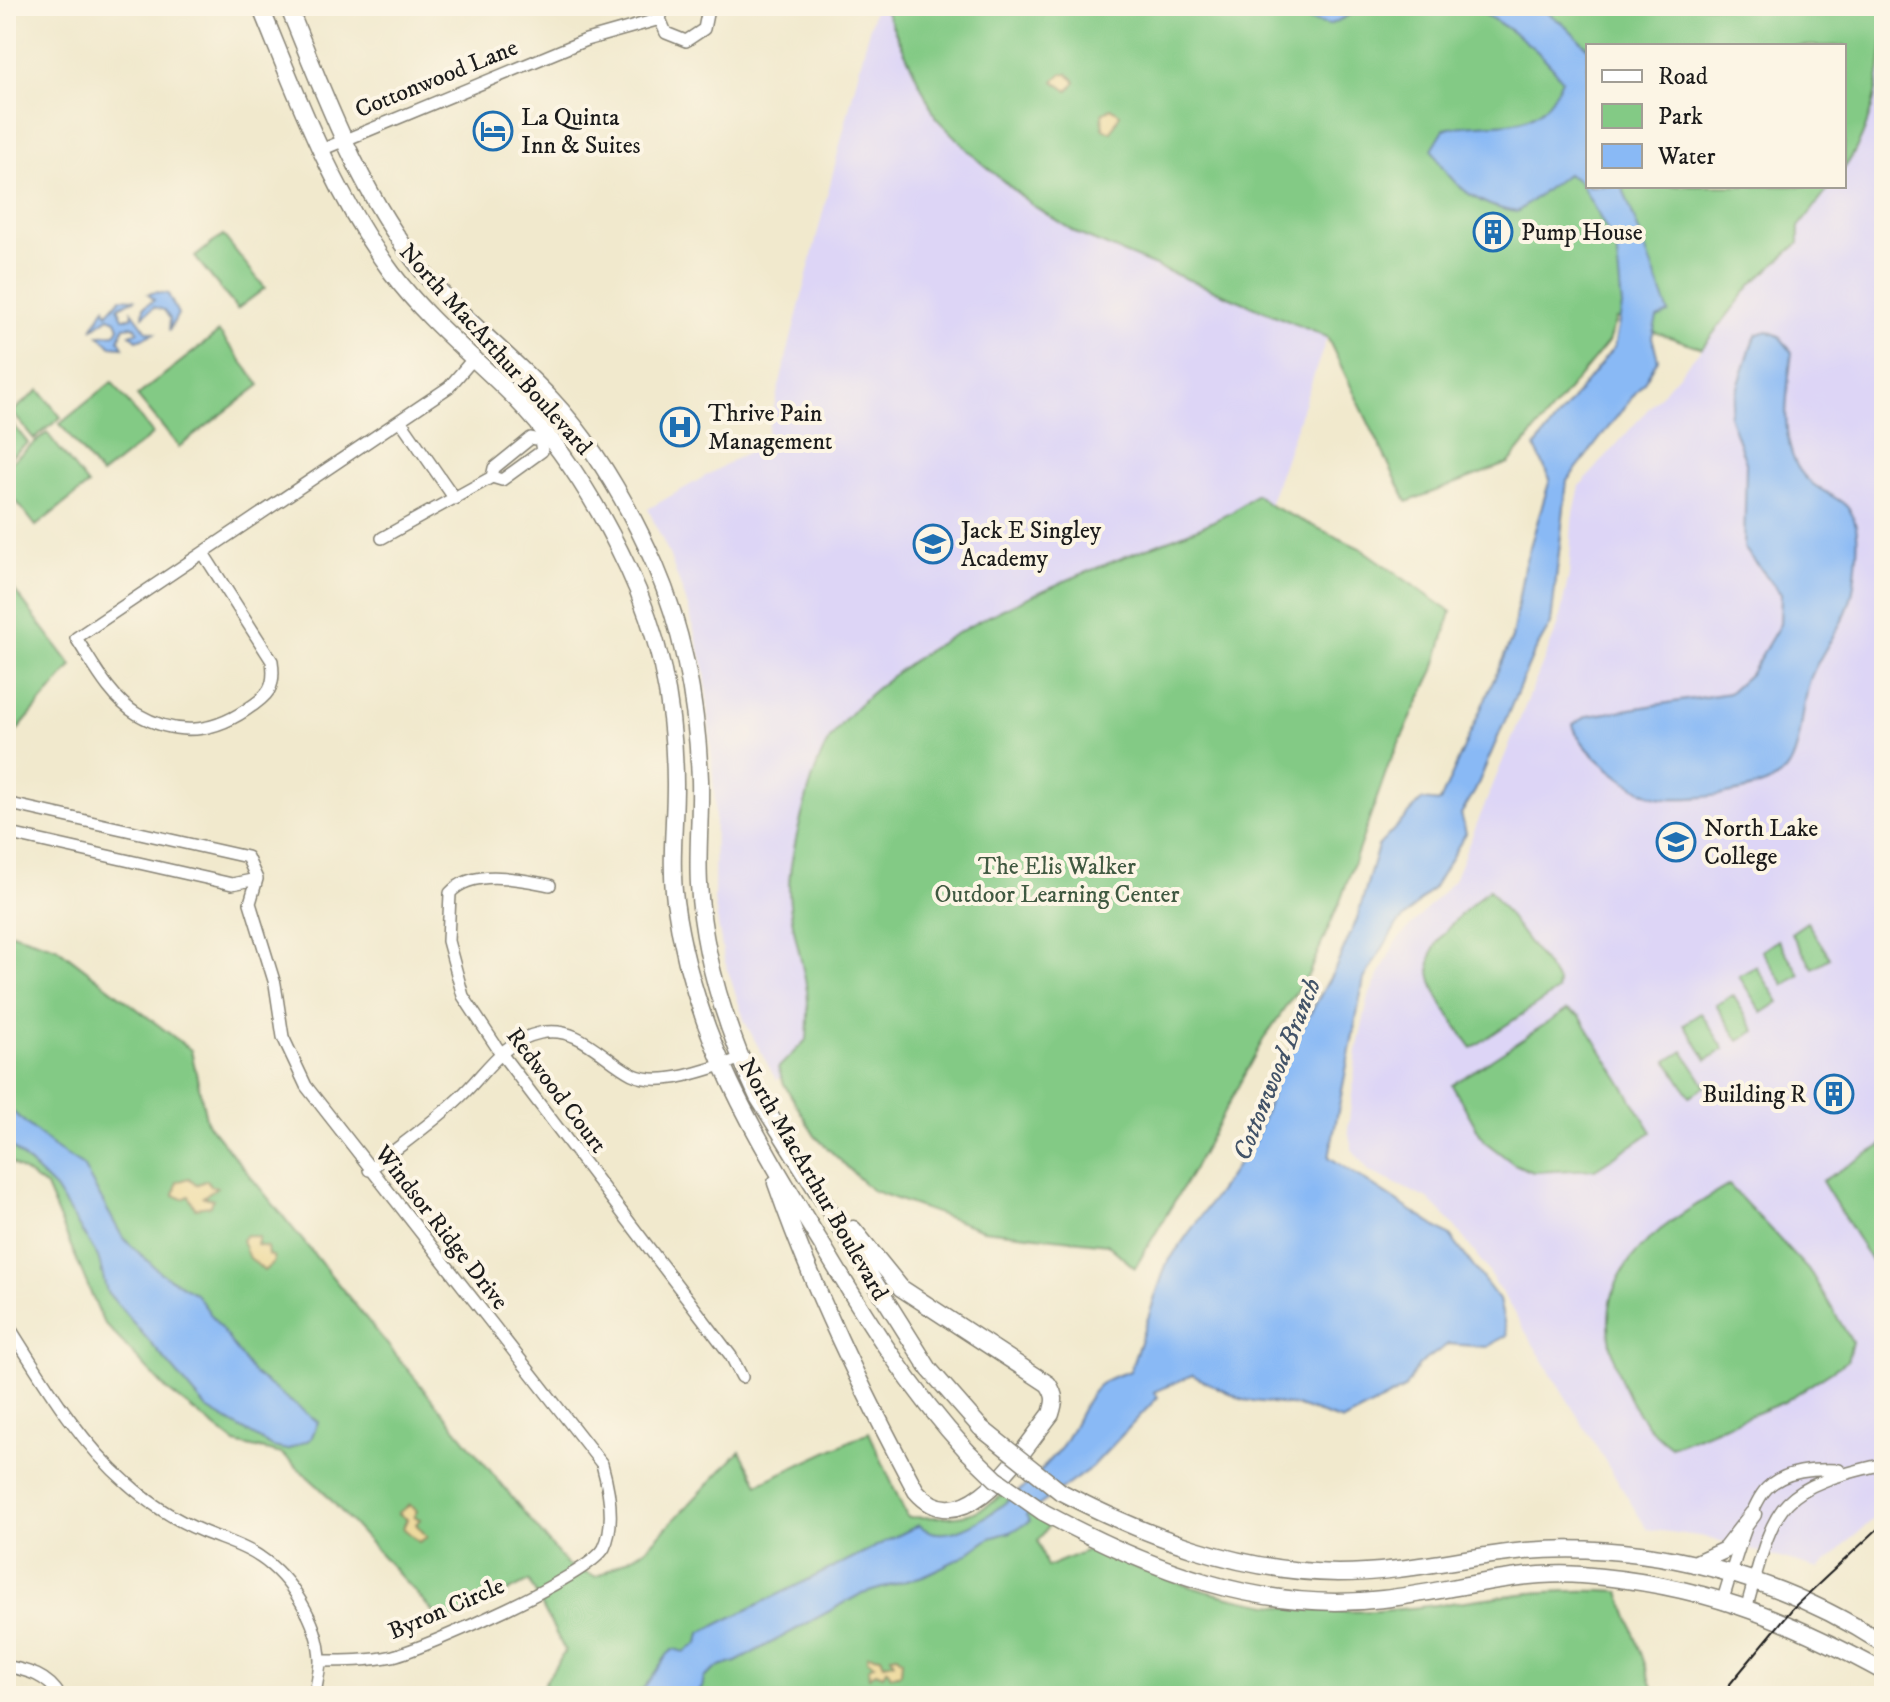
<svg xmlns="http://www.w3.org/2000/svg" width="1890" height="1702" font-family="'IM FELL DW Pica',serif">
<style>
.built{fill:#ddd5f6}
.green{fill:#83ca85;stroke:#507350;stroke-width:2}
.sand{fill:#eeda9e;stroke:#857b5d;stroke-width:2}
.water{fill:#89b9f5;stroke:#526a88;stroke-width:2}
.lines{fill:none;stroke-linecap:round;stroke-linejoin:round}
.street-casing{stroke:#868274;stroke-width:14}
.secondary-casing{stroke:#868274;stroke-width:19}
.street{stroke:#fff;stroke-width:11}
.secondary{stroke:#fff;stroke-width:16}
.tram{stroke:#1c1c1c;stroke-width:2}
.secondary-bridge-casing{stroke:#868274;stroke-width:19;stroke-linecap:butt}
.secondary-bridge{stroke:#fff;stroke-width:16}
.labels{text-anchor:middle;stroke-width:8;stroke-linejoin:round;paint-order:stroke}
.street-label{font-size:24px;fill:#1c1c1c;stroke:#fcf5e5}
.poi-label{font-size:24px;fill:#1c1c1c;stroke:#fcf5e5;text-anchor:start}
.park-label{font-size:24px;fill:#405941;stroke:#fcf5e5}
.water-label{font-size:26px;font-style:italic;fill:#425368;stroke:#fcf5e5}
</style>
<rect width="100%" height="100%" fill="#fcf5e5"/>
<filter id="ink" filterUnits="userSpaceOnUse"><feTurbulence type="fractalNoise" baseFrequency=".0125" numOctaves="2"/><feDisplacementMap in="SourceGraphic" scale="16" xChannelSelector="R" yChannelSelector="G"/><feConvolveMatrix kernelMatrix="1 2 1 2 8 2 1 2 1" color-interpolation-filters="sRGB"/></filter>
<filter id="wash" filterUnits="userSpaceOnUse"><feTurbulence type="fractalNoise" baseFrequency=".006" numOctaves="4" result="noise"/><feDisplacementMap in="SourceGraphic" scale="32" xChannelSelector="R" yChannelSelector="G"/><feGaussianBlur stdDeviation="1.8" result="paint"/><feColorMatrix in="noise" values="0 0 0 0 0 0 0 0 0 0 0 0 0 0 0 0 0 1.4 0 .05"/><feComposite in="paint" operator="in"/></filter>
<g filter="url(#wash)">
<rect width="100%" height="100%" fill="#f1e9cd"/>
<path class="built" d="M875,6H883L936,118L979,161L1032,205L1078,234L1327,337L1269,505L833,1057L776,1080L745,1022L724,959L714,900L715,801L705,672L688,607L669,554L648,509L765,442Z
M1884,61V1509L1819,1569L1706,1537L1647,1529L1487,1269L1453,1224L1428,1199L1369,1171L1352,1149L1348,1130L1357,1051L1369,996L1395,943L1454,880L1558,626L1569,575L1572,522L1580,486L1702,348L1752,284L1799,243V227L1831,186H1844V169L1855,153Z"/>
<path class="green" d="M883,6H1884C1884,60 1876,123 1844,169V46H1588V186H1831L1799,227V243L1752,284L1702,348L1616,319L1608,342L1509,463L1407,502L1327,337L1078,234L1032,205L979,161L936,118Z
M223,235L265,288L237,309L195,257Z
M219,332L260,385L179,447L137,396Z
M112,382L153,434L101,475L60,424Z
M39,390L61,417L34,439L12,412Z
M6,416L28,443L6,460Z
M47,433L88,485L36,526L6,488V466Z
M1256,494L1269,505L1360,548L1451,612L1434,670L1389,764L1341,899L1309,973L1263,1040L1194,1168L1135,1268L1107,1244L983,1230L871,1190L815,1136L784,1084L778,1068L807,1039C808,1023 809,1006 807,991C802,956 788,919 789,884C791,851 812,765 830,739C903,633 1087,573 1203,526L1232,512Z
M6,579L72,666L6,744Z
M1489,889L1558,982L1557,991L1472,1048C1413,967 1413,955 1489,889Z
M1807,922L1830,958L1813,968L1791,933Z
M6,931L56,947L191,1050L207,1123L567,1565L596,1577L645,1550L740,1451L758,1484L869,1432L907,1517C944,1517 975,1522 1003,1493L1049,1525L1038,1541L1047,1567L1092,1548C1187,1594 1295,1620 1401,1609C1480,1601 1539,1586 1620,1592L1656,1696H536L565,1651L529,1581L444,1624L320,1488L282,1454L235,1443L167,1390L103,1322L46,1187L6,1159Z
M1778,940L1800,975L1784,985L1762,951Z
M1756,966L1779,1002L1762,1013L1739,976Z
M1733,995L1755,1031L1739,1041L1716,1005Z
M1567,1010L1580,1016L1652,1132L1595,1169L1533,1172L1514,1164L1484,1141L1452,1085Z
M1701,1013L1724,1049L1707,1060L1684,1024Z
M1683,1051L1706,1086L1690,1096L1667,1061Z
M1884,1144V1282L1822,1181Z
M1729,1185L1811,1273L1852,1342L1847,1361L1784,1402L1671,1447C1646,1429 1629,1404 1619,1374C1582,1272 1653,1230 1729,1185Z"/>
<path class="sand" d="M1067,73L1076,82L1068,91L1054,81L1061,74Z
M1111,108L1120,114L1111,132L1103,129L1102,114Z
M189,1178L196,1185L207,1180L210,1186L217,1187L203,1197L213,1199L211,1206L195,1208L189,1196L183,1199L174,1195L177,1182Z
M246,1235L259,1237L257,1245L267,1247L268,1255L273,1256L274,1262L264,1271L248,1256L242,1240Z
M410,1505L417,1511L414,1516L420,1519L416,1524L427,1537L419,1542L403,1528L407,1519L398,1513Z
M867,1655L881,1657L884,1664L894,1662L891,1656L897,1655L902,1660L901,1673L891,1676L887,1669L883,1675L876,1672L869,1677L868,1668L874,1664L867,1660Z"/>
<path class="water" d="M1292,6H1369L1329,25L1295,17Z
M1470,6H1537L1565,25L1588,48V186H1622L1669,313L1657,318L1652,337L1658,359L1644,382L1567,481L1551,624L1533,655L1475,791L1461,814L1466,833L1434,887L1396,926L1364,979L1329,1157L1450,1236L1499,1300L1507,1335L1487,1347L1448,1344L1419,1365L1404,1389L1343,1421L1298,1406L1243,1400L1192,1375L1154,1392L1158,1397L1092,1467L1026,1515L1030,1521L1011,1532L990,1538L963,1557L923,1576L859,1595L736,1662L717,1668L704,1678L702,1688L694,1696H638L668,1654L674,1649L684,1652L698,1643L700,1633L919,1525C956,1558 1031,1482 1055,1455C1072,1437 1083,1396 1102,1383C1109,1377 1122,1374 1130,1371L1166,1265L1255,1140L1282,1064L1335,969L1357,919L1378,846L1422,800L1440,802L1512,638L1524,567L1550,479L1535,447L1614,347L1622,307L1616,246L1579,181L1567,174L1517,212C1479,207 1449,185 1432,149L1444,129C1493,117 1538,140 1562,79C1539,47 1505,25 1470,6Z
M156,292L168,294L178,314L169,331L170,319L164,310L154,307L143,316L144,307L154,300L148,294Z
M121,298L136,299L118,307L123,318H132V311L147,331L155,333L137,340L130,334L138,331L134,326L124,327L119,340L123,347L111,346L99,335L115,334L119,327L116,320L109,317L92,329L105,307L107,314Z
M1768,331L1779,336L1792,352C1788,388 1779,433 1797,466C1809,487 1825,490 1843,503C1865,520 1856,561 1854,584C1850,620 1824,644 1811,677C1801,703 1803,751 1786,771C1767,793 1686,802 1658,797C1633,792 1578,749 1573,724L1588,716L1729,693L1751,673L1780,624L1781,594L1744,548L1746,463L1729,415L1752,344L1757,334Z
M6,1106L55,1148L83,1166L123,1238L161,1273L196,1294L253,1373L318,1422L311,1439L287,1450L273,1447L207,1409L107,1292L98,1257L55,1189L6,1141Z"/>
</g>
<g filter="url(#ink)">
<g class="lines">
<g class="street-casing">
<path id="street" d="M664,6L660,19L666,33L686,41L704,29L707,14L704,6
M321,150L586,40L660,19
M400,420L455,499
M492,477L502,480L542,451L540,440
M382,538L492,477L494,468L531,438L540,440L547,433
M203,553L272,661C276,688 268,696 246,710C210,734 175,736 137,714C110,698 92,662 76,638L449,387L473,359
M6,803L247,857L257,879L250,903L275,984L283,1037L306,1086L602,1464C609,1489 616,1523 604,1548C589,1576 428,1647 393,1656C370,1661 344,1661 320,1661
M6,833L232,884L257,879
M550,885C519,879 473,868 450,893L448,941L463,996L500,1052L731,1356L742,1377
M369,1170C399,1146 432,1124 460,1097C486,1073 502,1041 540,1033C580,1025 601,1058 632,1074C663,1089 710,1068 740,1059
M6,1322C41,1377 77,1440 127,1483C150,1504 175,1520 204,1532C223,1540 243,1545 260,1557C290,1577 319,1622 320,1660C320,1671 316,1684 315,1696
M1723,1599C1732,1572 1749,1506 1767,1488C1785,1470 1815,1469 1839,1470
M1747,1606C1776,1502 1775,1489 1884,1464
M6,1666C29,1671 47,1675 60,1696"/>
</g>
<g class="secondary-casing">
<path id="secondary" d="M260,6C298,98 332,192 392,273C427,320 472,355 514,397C563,447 598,504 628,568C660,636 675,710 675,785C675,824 670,862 675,901C693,1034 755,1136 824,1248C867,1320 910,1389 967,1451
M288,6C326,99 360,194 424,273C462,319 510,355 551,399C595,446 629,506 655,565C684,632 697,706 700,780C701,815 697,850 699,884C703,957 727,1031 758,1097L929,1369L981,1428
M776,1183C813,1290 863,1392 916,1491C965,1548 1024,1448 1051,1414C1055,1401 1056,1396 1048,1384L901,1288L853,1229
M1061,1492C1148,1537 1239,1572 1338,1573C1401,1573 1463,1557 1525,1551C1650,1541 1779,1576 1884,1644
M1043,1512C1148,1569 1261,1614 1383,1599C1447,1592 1516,1570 1581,1575C1699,1584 1782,1616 1884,1672
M1694,1564L1725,1550L1753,1514"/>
</g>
<use href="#street" class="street"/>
<use href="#secondary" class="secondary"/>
<path class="tram" d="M1720,1696L1793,1608L1884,1523"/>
<g class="secondary-bridge-casing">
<path id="secondary-bridge" d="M981,1428L1061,1492
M967,1451L996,1479L1043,1512"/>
</g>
<use href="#secondary-bridge" class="secondary-bridge"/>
</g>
</g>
<defs>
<g id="hotel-ring" transform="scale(2)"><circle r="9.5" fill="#fcf5e5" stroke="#1f6fb2" stroke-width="1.5"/><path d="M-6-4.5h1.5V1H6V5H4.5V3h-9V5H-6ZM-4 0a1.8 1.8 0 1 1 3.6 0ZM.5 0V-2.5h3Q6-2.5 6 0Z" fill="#1f6fb2"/></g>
<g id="building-ring" transform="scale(2)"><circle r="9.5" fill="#fcf5e5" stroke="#1f6fb2" stroke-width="1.5"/><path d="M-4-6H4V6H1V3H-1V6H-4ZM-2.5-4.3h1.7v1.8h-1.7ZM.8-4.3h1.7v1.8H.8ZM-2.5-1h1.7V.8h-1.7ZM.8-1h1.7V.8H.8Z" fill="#1f6fb2"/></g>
<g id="hospital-ring" transform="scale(2)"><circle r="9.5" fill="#fcf5e5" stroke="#1f6fb2" stroke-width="1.5"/><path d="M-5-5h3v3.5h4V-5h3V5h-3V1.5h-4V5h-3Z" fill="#1f6fb2"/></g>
<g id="school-ring" transform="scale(2)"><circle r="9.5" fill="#fcf5e5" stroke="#1f6fb2" stroke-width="1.5"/><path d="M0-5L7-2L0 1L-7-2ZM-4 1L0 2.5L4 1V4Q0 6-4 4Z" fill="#1f6fb2"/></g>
<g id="university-ring" transform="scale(2)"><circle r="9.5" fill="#fcf5e5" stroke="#1f6fb2" stroke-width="1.5"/><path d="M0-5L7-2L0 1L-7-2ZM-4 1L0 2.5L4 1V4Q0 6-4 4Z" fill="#1f6fb2"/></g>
</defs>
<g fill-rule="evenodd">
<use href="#hotel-ring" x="493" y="131"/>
<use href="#building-ring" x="1493" y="232"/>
<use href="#hospital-ring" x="680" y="427"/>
<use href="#school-ring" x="933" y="544"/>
<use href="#university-ring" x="1676" y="842"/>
<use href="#building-ring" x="1834" y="1094"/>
</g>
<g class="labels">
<g class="street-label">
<text transform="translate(436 78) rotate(-22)" y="8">Cottonwood Lane</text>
<text transform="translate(496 349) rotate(48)" y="8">North MacArthur Boulevard</text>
<text transform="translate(557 1090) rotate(53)" y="8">Redwood Court</text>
<text transform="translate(814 1179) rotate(60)" y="8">North MacArthur Boulevard</text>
<text transform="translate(442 1227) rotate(52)" y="8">Windsor Ridge Drive</text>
<text transform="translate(446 1608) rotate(-23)" y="8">Byron Circle</text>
</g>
<g class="poi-label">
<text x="521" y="125">La Quinta<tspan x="521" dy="28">Inn &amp; Suites</tspan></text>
<text x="1521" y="240">Pump House</text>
<text x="708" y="421">Thrive Pain<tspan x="708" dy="28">Management</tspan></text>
<text x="961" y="538">Jack E Singley<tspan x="961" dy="28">Academy</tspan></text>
<text x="1704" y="836">North Lake<tspan x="1704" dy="28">College</tspan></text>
<text x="1806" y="1102" text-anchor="end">Building R</text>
</g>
<g class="park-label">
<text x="1057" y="874">The Elis Walker<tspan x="1057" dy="28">Outdoor Learning Center</tspan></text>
</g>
<g class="water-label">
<text transform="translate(1276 1069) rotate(-68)" y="9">Cottonwood Branch</text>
</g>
</g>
<rect width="1890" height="1702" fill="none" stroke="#fcf5e5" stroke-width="32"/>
<rect x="1586" y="44" width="260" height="144" fill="#fcf5e5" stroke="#a29e95" stroke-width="2"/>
<rect x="1602" y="70" width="40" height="12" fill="#ffffff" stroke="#a29e95" stroke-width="2"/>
<text x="1658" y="84" font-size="24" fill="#1c1c1c">Road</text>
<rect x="1602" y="104" width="40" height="24" fill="#83ca85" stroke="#a29e95" stroke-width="2"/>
<text x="1658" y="124" font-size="24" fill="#1c1c1c">Park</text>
<rect x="1602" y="144" width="40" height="24" fill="#89b9f5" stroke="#a29e95" stroke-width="2"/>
<text x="1658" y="164" font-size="24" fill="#1c1c1c">Water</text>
</svg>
